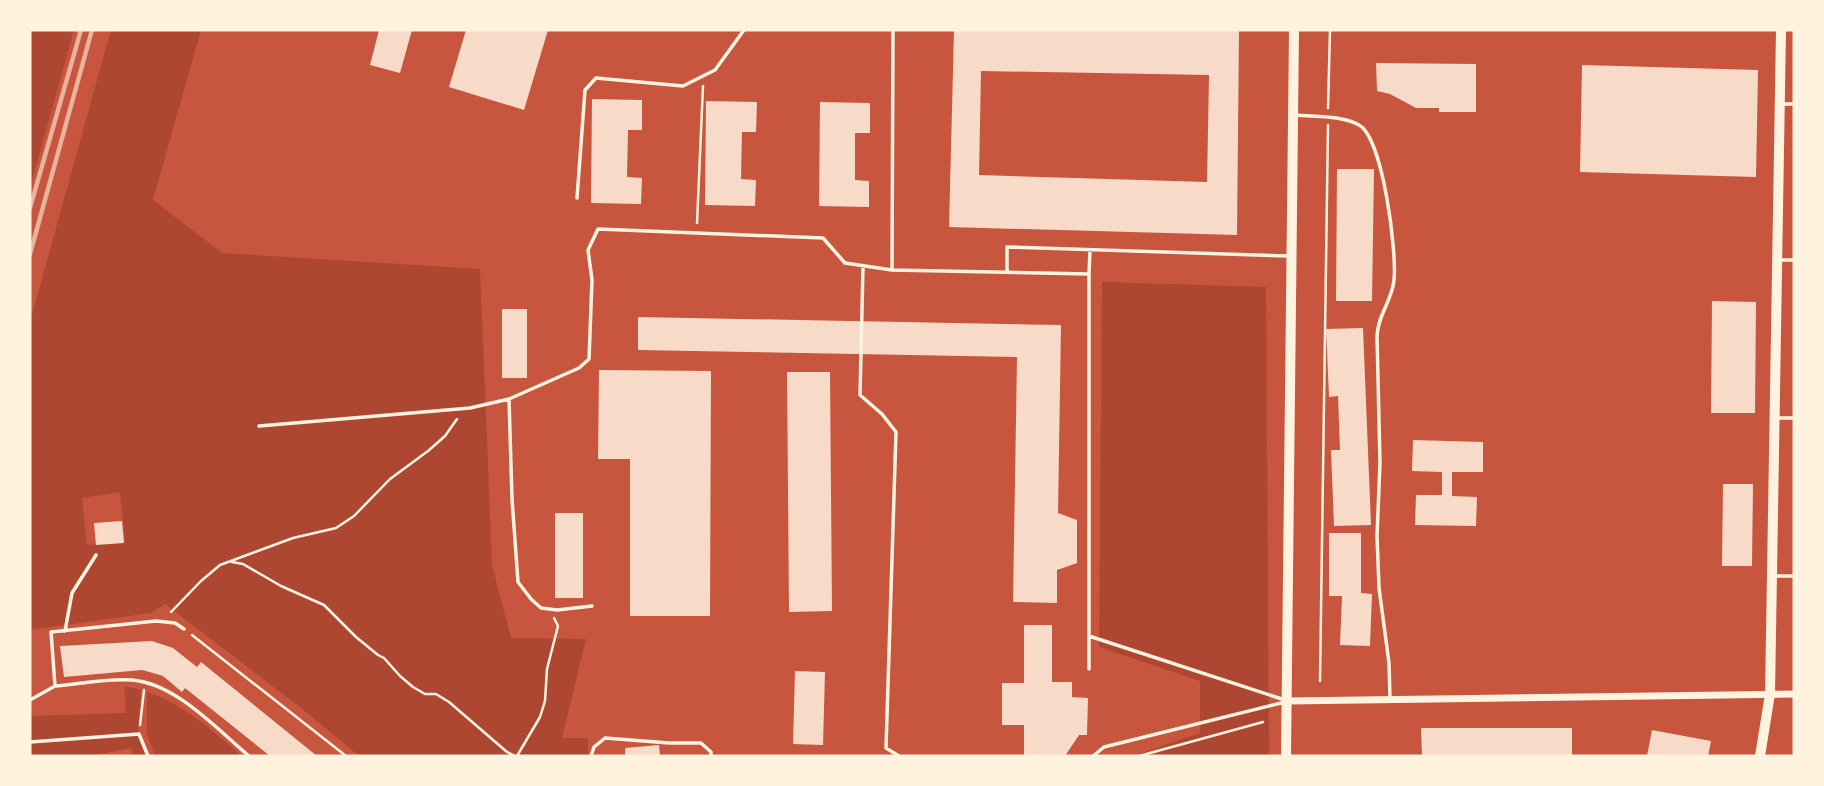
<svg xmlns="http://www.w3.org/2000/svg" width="1824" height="786" font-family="'DejaVu Sans',sans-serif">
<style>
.green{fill:#ae4732;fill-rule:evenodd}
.building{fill:#f7dbc8;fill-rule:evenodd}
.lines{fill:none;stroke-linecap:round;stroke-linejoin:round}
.path{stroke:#fff3e0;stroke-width:2.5}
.service{stroke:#fff3e0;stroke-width:3.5}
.minor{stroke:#fff3e0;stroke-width:7}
.tertiary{stroke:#fff3e0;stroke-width:10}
.rail{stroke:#e9b49f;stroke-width:4.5}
</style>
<rect width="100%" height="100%" fill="#c8553d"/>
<path class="green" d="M30,30H74L30,188Z
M111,30H201L153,200L222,253L480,269L492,565L511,638L586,639L562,738H588V756H359L301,708L165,604L151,613L30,630V322ZM120,492L125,542L87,545L82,498Z
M1102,282L1266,287L1269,756H1133L1200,733V681L1099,647Z
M124,686L141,690L138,733L147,756H132L131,748L90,756H32L30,716L126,713Z
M147,692C184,704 213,731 242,756H155L147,734Z"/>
<path class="building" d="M379,30H412L400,73L370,65Z
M466,30H548L524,110L449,87Z
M954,30H1239L1237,235L949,227ZM981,71L1209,75L1207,182L979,175Z
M1376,63L1476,64V112H1439V108H1416L1390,94L1377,91Z
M1582,65L1758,70L1756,177L1580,172Z
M592,99L642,100V130H628L627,177L642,178L641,204L591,203Z
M706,101L757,102L756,132H742L741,179L756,180L755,206L705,205Z
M820,102L870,103V133H855V180L869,181V207L819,206Z
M1337,169H1374L1372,301H1336Z
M1712,301L1756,302L1755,413H1711Z
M502,309H527V378H502Z
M638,317L1061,325L1058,513L1077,520V563L1057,570V603L1013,602L1017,357L638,350Z
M1363,328L1371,525L1334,526L1331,450H1340L1338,396L1329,397L1326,329Z
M599,370L711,371L710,616H630V459H598Z
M787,372H830L832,611L789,612Z
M1413,440L1483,442V472H1452V496L1477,497L1476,526L1415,525L1416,495H1442V472L1412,471Z
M1723,484H1753L1752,566H1722Z
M555,513H583V598H555Z
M122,521L124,543L96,545L94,523Z
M1329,533H1361V593L1372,594L1370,646L1340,645L1342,596H1329Z
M1024,625H1052V682H1072V697L1088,698L1087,735H1079L1065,756H1024V725H1002V683H1024Z
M152,641L173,648L197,667L201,662L317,756H270L185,688L182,692L163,676L153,673L142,670L64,677L60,646Z
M795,671L825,672L823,745L793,744Z
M1421,728H1572V756H1422Z
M1652,730L1711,741L1708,756H1647Z
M659,745L660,756H625V748Z"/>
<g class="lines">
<path class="path" d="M1328,108L1330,30
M697,223L703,86
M232,562L243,564L281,586L324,605L356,637L378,655L384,658L400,676L413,687L425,694H436L449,702L507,752L515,756
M171,612L201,581L220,565L293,538L336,528L354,516L390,479L428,451L445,436L457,419
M192,635L346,756
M1320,681L1328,125
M140,725L144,690
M517,756L540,717L545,701L547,669L558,626L554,618
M1139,756L1263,722"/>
<path class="service" d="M1782,104H1794
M1295,115C1315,117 1341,115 1359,125C1383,138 1397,252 1394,280C1392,301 1378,314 1377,336L1380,463L1377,536L1379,588L1389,663L1390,699
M577,198L585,90L596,78L683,86L715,70L744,30
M1780,260H1794
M863,266L860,395L882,414L896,432L886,748L899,756
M892,269L893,30
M1007,272V247L1289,256
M1089,274L1090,250
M509,399L512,499L518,582L531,599L541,608L557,610L592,606
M1777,418H1794
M259,426L470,408L509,399L579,368L589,359L592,280L588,250L598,229L823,238L845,263L892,270L1089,274V669
M1775,576H1794
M184,629L175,623L156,621L51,632L55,686C80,684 107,678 132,680C175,683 217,729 249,756
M65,631L72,593L96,555
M1089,636L1285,700
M30,700L55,686
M30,742L139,734L148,756
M591,756L594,747L605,738L669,743H701L711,752V756
M1093,756L1104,747L1285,702"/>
<path class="minor" d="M1287,701L1794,694"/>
<path class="tertiary" d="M1286,756L1294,30
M1760,756L1770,694L1781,30"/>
<path class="rail" d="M30,208L81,30
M30,254L92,30"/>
</g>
<rect width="1824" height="786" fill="none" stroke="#fff3e0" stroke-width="63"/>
</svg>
